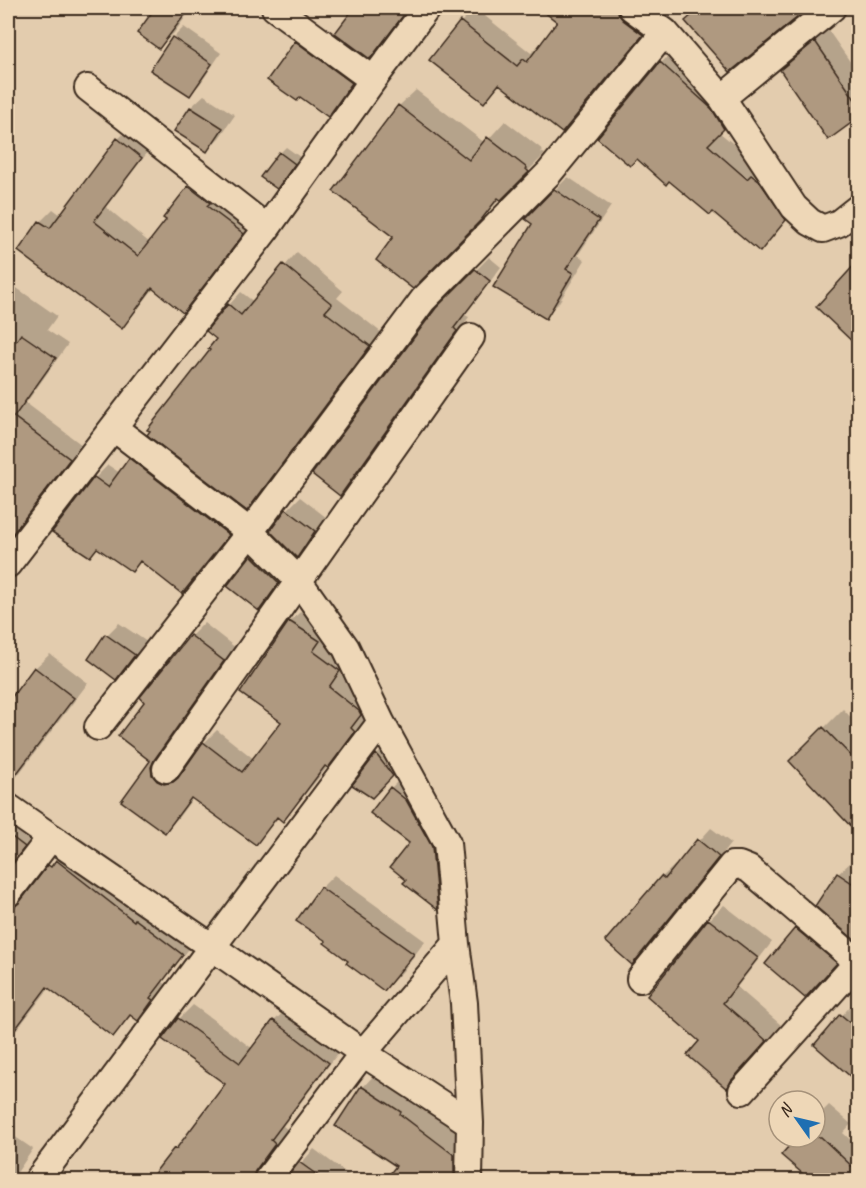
<svg xmlns="http://www.w3.org/2000/svg" width="866" height="1188" font-family="Caveat,sans-serif">
<style>
.shadow{fill:#0003}
.building{fill:#af9980;stroke:#3b2a1e;stroke-width:1.5}
.lines{fill:none;stroke-linecap:round;stroke-linejoin:round}
.street-casing{stroke:#3b2a1e;stroke-width:30}
.street{stroke:#eed7b7;stroke-width:26}
</style>
<rect width="100%" height="100%" fill="#e3ccae"/>
<filter id="ink" filterUnits="userSpaceOnUse"><feTurbulence type="fractalNoise" baseFrequency=".0167" numOctaves="2"/><feDisplacementMap in="SourceGraphic" scale="12" xChannelSelector="R" yChannelSelector="G"/><feConvolveMatrix kernelMatrix="1 2 1 2 8 2 1 2 1" color-interpolation-filters="sRGB"/></filter>
<g filter="url(#ink)">
<path class="shadow" d="M157,8H192L174,33L159,47L139,33Z
M347,8H411L385,42L370,57L353,12Z
M475,8L531,53L538,46L540,47L559,21L541,8H640L656,20L576,117L562,131L501,84L484,101L461,22Z
M700,8H807L730,70L687,21Z
M184,27L221,53L200,84L190,94L152,70L173,38Z
M309,29L364,70L341,102L328,115L296,42Z
M828,30L858,73V116L828,138L781,70Z
M673,51L736,115L719,132L761,167L798,207L760,250L661,63Z
M416,90L485,143L505,121L543,150L541,152L545,154L413,287L396,237L399,106Z
M204,95L235,115L219,138L206,150L176,130L191,107Z
M131,127L154,144L106,207L150,243L168,220L165,217L202,174L255,220L195,298L183,311L154,288L134,314L122,327L20,250L40,222L53,209L61,215L118,139Z
M286,147L300,157L283,181L280,153Z
M568,177L611,206L578,255L585,260L558,304L545,317L534,223L527,218Z
M297,252L343,291L337,298L382,333L260,496L247,509L212,350L218,339L229,305L241,292L254,302Z
M489,257L501,267L465,315L469,317L353,481L340,494L438,309Z
M858,263V345L818,307Z
M8,282L57,316L47,330L68,344L26,403L82,445L8,544V386L13,379L8,375Z
M143,447L241,521L195,580L182,592L142,561L132,570L98,547L90,555L54,531L95,478L108,465L120,473Z
M300,497L327,518L310,543L297,556L272,530L287,510Z
M265,543L291,569L272,596L259,609L229,586L253,556Z
M303,609L352,658L341,674L372,698L373,701L363,714L367,718L295,807L282,820L279,817L256,843L193,798L178,818L165,831L123,801L152,761L191,636L204,623L236,648L166,746L163,753L178,772L185,771L204,743L217,730L254,759L283,721L290,622Z
M119,623L147,642L116,678L107,635Z
M50,654L88,683L8,788V704L35,668Z
M843,709L858,725V831L791,761Z
M382,749L398,769L372,796L377,755Z
M404,775L419,787L450,896L438,908L391,788Z
M8,808L38,831L10,867L8,874Z
M711,828L731,843L645,950L632,963L662,877L675,865L677,866Z
M64,851L196,940L163,982L167,985L152,1004L138,1019L132,1015L113,1035L50,987L18,1028L8,1038V876L21,894L29,893L50,866Z
M850,863L858,868V936L817,906L838,874Z
M334,875L425,941L403,971L390,984L350,961L321,888Z
M724,905L772,942L737,987L781,1025L746,1064L742,1072L727,1087L709,920Z
M807,919L847,952L818,983L794,932Z
M854,1002L858,1006V1065L850,1073L816,1045Z
M193,1005L253,1049L274,1021L288,1008L342,1048L283,1126L288,1130L268,1156L265,1163L277,1180H151L227,1084L179,1019Z
M378,1071L470,1139L457,1180H387L398,1165L337,1126L363,1087Z
M829,1105L851,1124L843,1133L858,1147V1176L855,1180H818L808,1171L799,1137H815V1119Z
M8,1132L33,1149L12,1180H8Z
M314,1149L356,1180H286Z"/>
<path class="building" d="M155,8H190L159,49L137,33Z
M354,8H409L370,59L335,33Z
M539,8H617L619,15L623,20L643,35L562,133L499,84L484,103L429,60L460,21L517,66L523,59L527,62L557,22Z
M700,8H809L730,72L685,21Z
M172,37L212,64L190,96L150,70Z
M295,41L352,83L328,117L300,97L297,101L267,80Z
M815,41L858,104V118L828,140L780,70Z
M660,62L712,109L724,129L708,145L747,179L751,175L760,182L786,220L760,252L713,212L710,215L669,181L666,185L637,159L630,166L597,138Z
M398,105L469,160L487,137L527,168L526,169L529,172L501,200L498,198L481,220L413,289L376,260L393,237L333,191Z
M190,107L223,128L207,152L174,131Z
M117,138L142,158L94,221L138,256L166,220L163,218L188,186L210,203L207,206L244,234L183,313L152,288L122,329L18,251L39,221L50,228Z
M279,152L295,164L277,189L260,177Z
M554,189L599,220L566,269L573,273L546,319L493,287L532,224L525,219Z
M858,261V347L816,307Z
M283,264L332,304L325,312L370,346L247,511L147,435L150,431L147,430L210,350L208,349L216,339L206,331L228,304L241,315Z
M475,269L490,281L454,328L457,331L340,496L312,474L436,308Z
M21,334L56,358L14,417L70,459L8,540V335L16,341Z
M129,458L229,535L182,594L140,561L132,572L97,548L90,557L52,532L94,477L108,487Z
M286,509L315,531L297,558L270,531Z
M251,555L279,583L259,611L227,586Z
M289,621L320,641L313,651L340,671L329,687L359,711L361,715L351,728L355,732L328,768L325,766L283,822L277,817L256,845L191,798L165,833L121,801L150,761L118,736L144,702L140,697L190,635L224,661L154,760L151,767L152,775L157,781L164,784L173,782L178,778L203,742L242,772L281,722L240,693Z
M105,634L135,655L116,680L88,659Z
M34,667L74,698L8,785V702Z
M823,727L858,763V834L789,761Z
M376,754L393,776L372,798L352,785Z
M390,787L406,800L432,847L438,910L403,883L406,880L390,867L409,843L370,813Z
M8,834L25,847L8,869Z
M697,839L719,857L632,965L605,941L661,876L665,879Z
M56,860L134,921L135,919L183,955L150,998L153,1000L138,1021L130,1015L113,1037L47,987L8,1039V908L14,907L19,903L48,865L51,867Z
M837,873L858,887V943L815,906Z
M320,887L414,954L384,991L346,963L348,961L324,943L326,941L296,921Z
M708,919L758,958L723,1003L767,1041L731,1081L727,1089L687,1055L699,1041L647,996Z
M795,928L837,963L805,998L765,964Z
M840,1014L858,1029V1083L814,1045Z
M178,1018L240,1063L273,1020L329,1063L271,1140L275,1144L255,1171L252,1180H149L174,1148L176,1149L225,1084L162,1039Z
M361,1086L401,1112L400,1114L454,1155V1180H385L396,1166L335,1126Z
M797,1137H821L858,1172V1180H810L781,1155Z
M299,1162L324,1180H285Z"/>
<g class="lines">
<g class="street-casing">
<path id="street" d="M275,8L373,80
M632,8L665,32L722,98L832,8
M88,88L267,228
M722,98L794,207L810,222L823,229L839,223L858,208
M8,564L267,228L373,80L427,8
M381,722L447,843L456,944L464,1003L470,1123L469,1180
M98,727L250,532L423,300L549,173L665,32
M166,769L471,337
M8,807L51,837
M8,893L51,837L212,947L381,722L346,648L298,580L250,532L114,428
M456,944L363,1053L470,1123
M640,979L732,865H739L749,869L858,962L742,1091
M38,1180L212,947L363,1053L267,1180"/>
</g>
<use href="#street" class="street"/>
</g>
</g>
<rect width="866" height="1188" fill="none" stroke="#eed7b7" stroke-width="30"/>
<rect x="15" y="15" width="836" height="1158" fill="none" stroke="#3b2a1e" stroke-width="2" filter="url(#ink)"/>
<g transform="translate(797 1119) rotate(304)"><circle r="28" fill="#eed7b7" stroke="#a6927a" stroke-width="1.5"/>
<path d="M0-4.5L10 22L0 15L-10 22Z" fill="#1f6fb2"/>
<text y="-9" font-size="16" font-weight="bold" text-anchor="middle" fill="#3b2a1e">N</text>
</g>
</svg>
